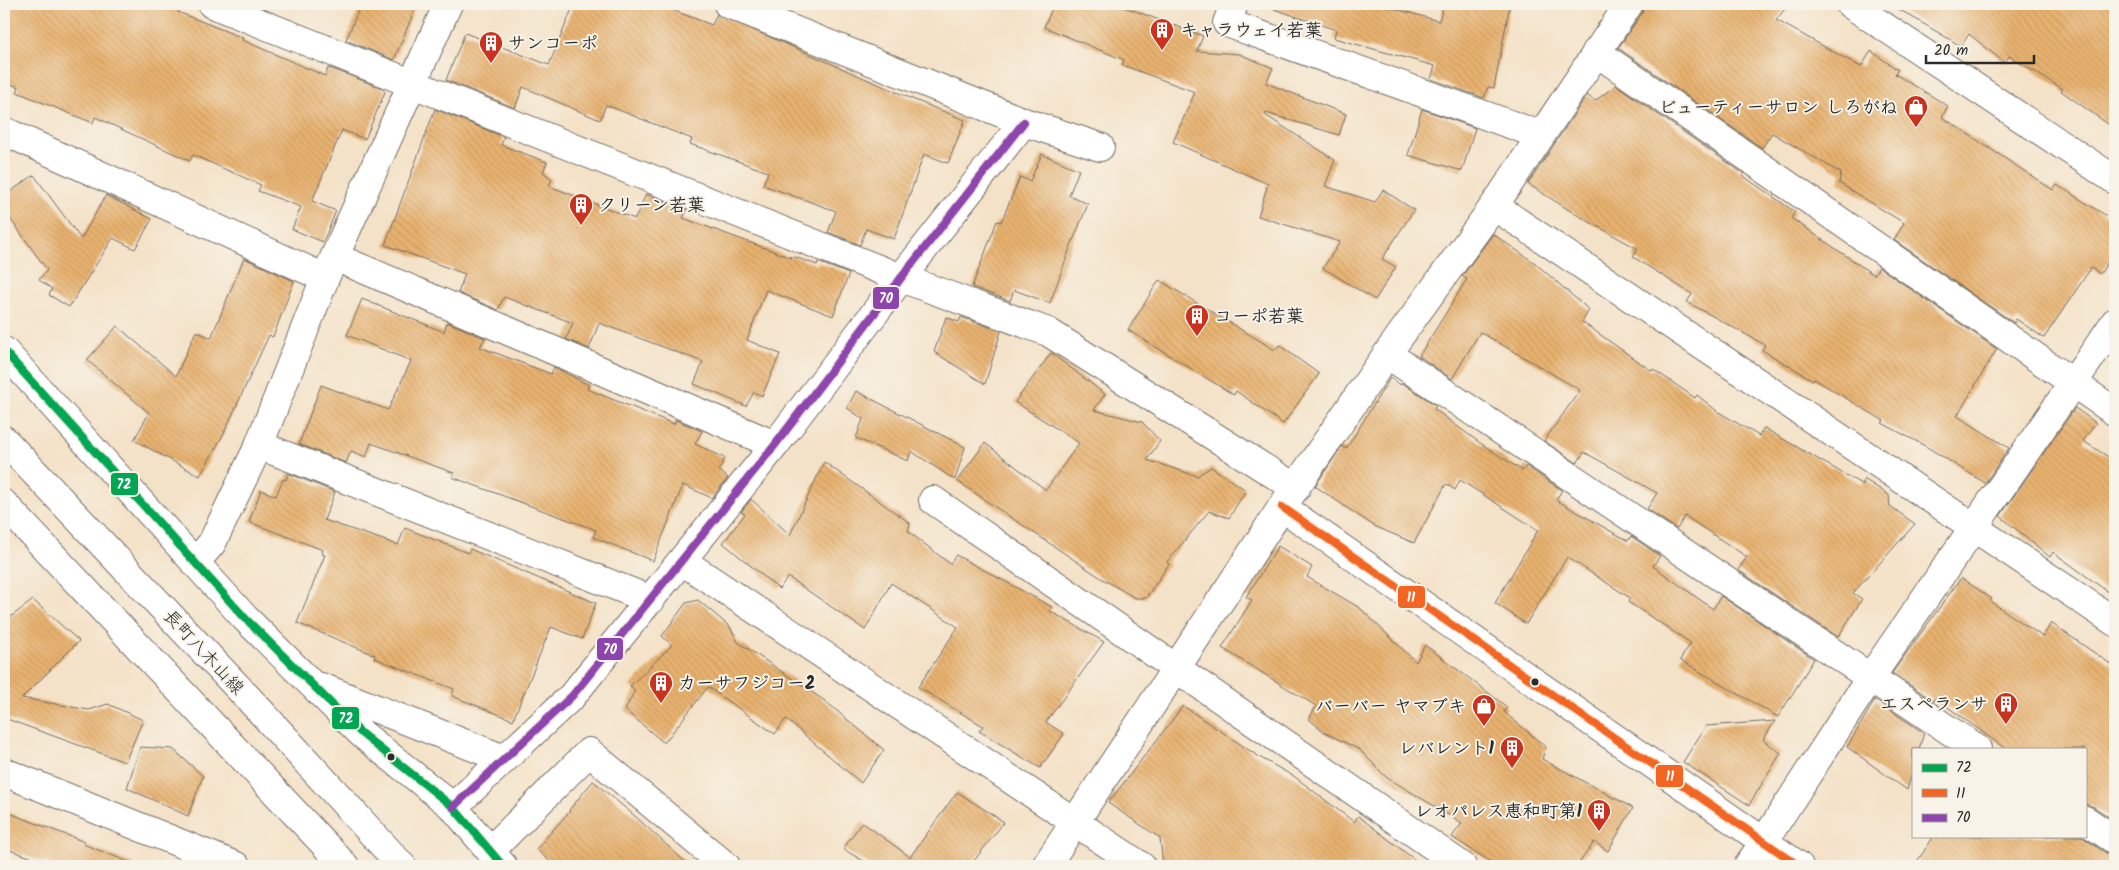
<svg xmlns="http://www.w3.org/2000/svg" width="2119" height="870" font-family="Kalam,'Klee One',sans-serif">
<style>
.building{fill:url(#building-back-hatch)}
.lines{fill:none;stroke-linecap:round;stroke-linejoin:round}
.minor-casing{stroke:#716b62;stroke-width:30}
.minor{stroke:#fff;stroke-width:28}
.bus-1-casing{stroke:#f7f3e8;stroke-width:11}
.bus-2-casing{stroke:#f7f3e8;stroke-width:11}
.bus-3-casing{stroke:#f7f3e8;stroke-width:11}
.bus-1{stroke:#00a651;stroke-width:8}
.bus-2{stroke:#f26522;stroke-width:8}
.bus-3{stroke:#8e44ad;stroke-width:8}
.bus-dot{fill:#2b2b2b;stroke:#f7f3e8;stroke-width:2}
.labels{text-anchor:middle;stroke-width:4;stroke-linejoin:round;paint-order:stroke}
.poi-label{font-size:18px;font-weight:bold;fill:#2b2b2b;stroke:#f7f3e8;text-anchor:start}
.street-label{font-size:18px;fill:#2b2b2b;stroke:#f7f3e8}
.line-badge{stroke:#f7f3e8;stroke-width:2}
.badge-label{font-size:14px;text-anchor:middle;font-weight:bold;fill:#fff}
</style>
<defs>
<pattern id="building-back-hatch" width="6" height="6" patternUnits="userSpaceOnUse" patternTransform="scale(1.25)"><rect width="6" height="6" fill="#e8b270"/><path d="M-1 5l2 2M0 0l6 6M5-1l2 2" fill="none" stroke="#c79961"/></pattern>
</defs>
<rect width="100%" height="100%" fill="#f7f3e8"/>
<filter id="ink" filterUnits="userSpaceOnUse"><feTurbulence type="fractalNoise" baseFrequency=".02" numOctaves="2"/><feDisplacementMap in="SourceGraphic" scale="10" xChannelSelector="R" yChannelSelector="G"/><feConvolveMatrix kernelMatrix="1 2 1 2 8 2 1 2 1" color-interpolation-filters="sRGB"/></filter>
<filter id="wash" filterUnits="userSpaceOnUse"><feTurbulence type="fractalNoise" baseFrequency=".0096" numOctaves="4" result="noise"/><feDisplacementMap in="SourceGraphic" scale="20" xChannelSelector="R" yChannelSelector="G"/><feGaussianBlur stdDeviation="1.12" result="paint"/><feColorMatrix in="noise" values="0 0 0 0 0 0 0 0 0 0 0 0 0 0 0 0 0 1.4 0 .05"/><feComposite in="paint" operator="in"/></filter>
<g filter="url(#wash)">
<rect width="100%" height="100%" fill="#f4e2c8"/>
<g id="blocks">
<path class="building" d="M4,4H182L178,12L243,38L242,40L325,76L328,68L333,69L382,88L385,92L365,139L342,130L312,201L336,211L323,242L292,229L301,207L258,191L261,185L193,155L190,161L95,117L93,123L17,92L19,87L4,82Z
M361,4H417L394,60L346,40Z
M574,4H656L712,25L717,14L917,101L965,120L948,163L924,154L894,239L866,229L860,245L828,232L836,211L763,185L768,172L690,144L692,139L606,105L600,120L523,87L515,108L446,80L465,33L549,65Z
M1054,4H1116L1203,36L1197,51L1239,54L1273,68L1266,83L1346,114L1339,135L1266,113L1265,115L1335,160L1325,186L1375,202L1383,190L1414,210L1382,259L1396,267L1375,300L1323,268L1340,242L1258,216L1268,184L1173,142L1195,92L1122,65L1124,60L1044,27Z
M1275,4H1378L1439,21L1444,4H1510L1494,88L1488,87L1484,98L1431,79L1435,66L1334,38L1336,30L1274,9Z
M1644,4H1789L1776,20L1861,67L1871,51L1898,70L1895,74L1948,106L1942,117L2053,190L2057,185L2115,221V251L2100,274L2091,268L2044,338L2016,319L2014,323L1894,240L1904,223L1839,183L1841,173L1772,133L1762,148L1618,48L1642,13Z
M1890,4H2115V129L2061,91L2063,89L2009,56L2005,63L1969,34L1961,46Z
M1616,85L1744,174L1743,176L1795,212L1791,218L1874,275L1879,267L1997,349L1957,416L2009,448L1985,483L1927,447L1882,423L1884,421L1814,379L1813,380L1762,350L1765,345L1687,302L1692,294L1633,257L1638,249L1572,212L1528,184L1587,95L1595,101Z
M435,109L504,137L501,145L547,162L543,172L552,179L549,186L635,219L646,194L687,210L683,218L792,258V256L817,265L818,262L849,274L833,316L766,290L747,340L780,354L762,396L754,392L746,406L694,384L703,362L599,323L589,349L566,339L573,323L504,297L498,310L458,293L465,274L385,245Z
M1422,109L1475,128L1462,171L1408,155Z
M1042,154L1079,170L1069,195L1088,204L1070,248L1050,303L1014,290L1010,301L972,287L997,221L1001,222L1020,177L1030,181Z
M34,175L81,239L106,195L152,219L135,249L113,238L69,307L49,295L52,289L39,280L47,270L4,210V196Z
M1493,234L1535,263L1589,310L1582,322L1652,371L1653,369L1695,398L1697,395L1717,411L1759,436L1764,428L1863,485L1864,479L1889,495L1890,506L1915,524L1853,593L1862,599L1838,637L1738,570L1747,557L1685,516L1677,529L1647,509L1657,493L1584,452L1577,463L1544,441L1580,390L1480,332L1452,379L1419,356L1467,279L1462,276Z
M244,258L294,281L273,337L269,335L223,435L200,476L134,440L149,413L87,360L117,326L176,376L196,331L211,338Z
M1159,280L1275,350L1279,345L1319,374L1283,424L1236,391L1234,395L1128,330Z
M362,299L444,332L447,322L485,338L480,347L551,374L554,367L589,385L587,389L674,424L676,420L702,431L695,444L725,458L719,470L728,478L712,498L683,485L653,561L593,537L596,530L452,477L454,473L371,443L366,457L351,451L346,463L299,444L321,385L388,410L411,361L347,335Z
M946,317L959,322L961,317L1001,331L985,384L934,352Z
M1051,353L1105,394L1094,410L1142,422L1160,441L1147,460L1197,476L1211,467L1246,490L1229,518L1209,511L1167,562L1169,564L1146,598H1135L1101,578L957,481L985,443L1046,490L1079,443L1015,402Z
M1390,378L1401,385L1402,383L1436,405L1434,409L1480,443L1523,471L1526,466L1562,490L1556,500L1628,541L1631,536L1660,556L1653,566L1713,609L1721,596L1814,659L1778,717L1680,660L1691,643L1628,602L1630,598L1567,557L1526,624L1495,603L1538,530L1460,480L1455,490L1446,484L1414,543L1374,526L1315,486L1342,446L1346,449Z
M856,391L965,447L955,480L911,451L908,461L856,438L863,419L847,408Z
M2075,408L2096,423L2083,441L2115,461V597L2053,552L2050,557L2000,516Z
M824,462L910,523L908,531L950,564L956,555L1052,607L1050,611L1104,642L1046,722L1064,734L1040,768L979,731L983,726L918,687L958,627L891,583L865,630L788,577L779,589L723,543L745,514L741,512L751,499L790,535Z
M288,473L335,492L324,520L398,545L405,528L468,553L470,549L596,603L582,639L551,627L513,720L452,696L454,689L374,658L375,655L297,623L325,555L322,554L323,550L249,522L261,490L276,496L283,479L286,480Z
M1278,546L1312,567L1307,577L1360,608L1416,662L1425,645L1507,707L1504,712L1546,747L1542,759L1633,808L1608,851L1594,842L1577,866H1497L1452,837L1462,823L1386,777L1360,750L1324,732L1309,719L1316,706L1222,648L1252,600L1246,597Z
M1961,578L1992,599L1990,601L2043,637L2051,623L2115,667V821L2094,807L2085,804V749H2006L1935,698L1934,701L1892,673Z
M33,600L79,641L22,698L89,710L108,704L143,720L125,762L4,718V622Z
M698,600L730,627L738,642L825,701L884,750L861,783L786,719L775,734L708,687L664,743L625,710L635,690L630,686L672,645L662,636L686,603Z
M1875,700L1924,733L1919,749H1913V770L1907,790L1847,747Z
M1183,706L1261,758L1295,777L1354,822L1358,816L1423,866H1163L1160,838L1108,803Z
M1775,721L1763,740L1781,753L1749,805L1683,762L1706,726Z
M140,747L173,749L203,776L188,816L127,788Z
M593,781L636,817L690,866H555L536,849L570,811L569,810Z
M957,792L1004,822L970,866H872L843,849L862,822L910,857Z
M4,811L85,842L83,844L134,864V866H56L4,848Z
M1934,836H2081L2106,853L2115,855V866H1914Z"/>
</g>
</g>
<g filter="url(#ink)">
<use href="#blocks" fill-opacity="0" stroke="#716b62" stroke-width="1"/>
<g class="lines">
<g class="minor-casing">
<path id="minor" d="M212,4L901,278L1048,332L1296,488
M728,4L1024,122L1100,147
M1234,4L1227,23L1540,135
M1850,4L2115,180
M1596,52L2115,412
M4,131L325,278
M1494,206L2115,622
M335,257L775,445
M4,351L245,618L362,734L453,807L503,866
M1387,354L1977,749
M4,440L263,714L402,866
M259,445L651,600
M933,500L1462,866
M4,504L345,866
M1282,507L1799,866
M682,561L1141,866
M195,563L212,543L259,445L325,278L448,4
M321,687L504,759
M4,772L236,866
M453,807L572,696L775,445L901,278L1024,122
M2085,820L2115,840
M490,851L589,752L726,866
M1046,866L1282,507L1387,354L1494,206L1629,4
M1748,866L1870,678L2115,322"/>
</g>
<use href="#minor" class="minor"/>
<g class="bus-1-casing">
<path id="bus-1" d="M4,351L245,618L362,734L453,807L503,866"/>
</g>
<g class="bus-2-casing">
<path id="bus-2" d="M1282,507L1799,866"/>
</g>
<g class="bus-3-casing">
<path id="bus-3" d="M453,807L572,696L775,445L901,278L1024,122"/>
</g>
<use href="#bus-1" class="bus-1"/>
<use href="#bus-2" class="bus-2"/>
<use href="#bus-3" class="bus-3"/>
</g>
</g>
<defs>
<g id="building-pin" transform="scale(1.25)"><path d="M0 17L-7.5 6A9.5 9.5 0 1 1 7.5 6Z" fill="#c8321e" stroke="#f7f3e8"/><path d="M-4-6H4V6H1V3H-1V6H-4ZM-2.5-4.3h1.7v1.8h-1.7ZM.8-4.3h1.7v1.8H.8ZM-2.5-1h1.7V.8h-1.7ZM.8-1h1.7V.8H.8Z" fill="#fff"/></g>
<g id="shop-pin" transform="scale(1.25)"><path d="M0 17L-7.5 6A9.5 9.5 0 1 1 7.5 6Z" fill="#c8321e" stroke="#f7f3e8"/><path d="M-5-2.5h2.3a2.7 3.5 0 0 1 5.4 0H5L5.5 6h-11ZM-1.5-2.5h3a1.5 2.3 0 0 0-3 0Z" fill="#fff"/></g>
</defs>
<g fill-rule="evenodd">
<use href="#building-pin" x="1162" y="30"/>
<use href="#building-pin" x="491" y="43"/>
<use href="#shop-pin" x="1916" y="107"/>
<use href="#building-pin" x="581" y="205"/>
<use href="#building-pin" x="1197" y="316"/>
<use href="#building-pin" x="661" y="683"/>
<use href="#building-pin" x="2006" y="704"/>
<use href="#shop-pin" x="1484" y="706"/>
<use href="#building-pin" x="1512" y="748"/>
<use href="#building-pin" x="1599" y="811"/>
</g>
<g class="bus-dot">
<circle cx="1535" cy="682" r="4.5"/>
<circle cx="391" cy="757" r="4.5"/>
</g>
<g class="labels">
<g class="poi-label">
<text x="1180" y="36">キャラウェイ若葉</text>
<text x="508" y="49">サンコーポ</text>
<text x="1898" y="113" text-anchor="end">ビューティーサロン しろがね</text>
<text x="598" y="211">クリーン若葉</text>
<text x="1214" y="322">コーポ若葉</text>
<text x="678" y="689">カーサフジコー2</text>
<text x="1988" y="710" text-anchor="end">エスペランサ</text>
<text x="1466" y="712" text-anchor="end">バーバー ヤマブキ</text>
<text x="1494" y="754" text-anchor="end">レバレント1</text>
<text x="1582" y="817" text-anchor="end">レオパレス恵和町第1</text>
</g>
<g class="street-label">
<text transform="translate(204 652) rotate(47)" y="6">長町八木山線</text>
</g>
</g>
<g class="line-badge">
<rect x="872" y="286" width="28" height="24" rx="5" fill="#8e44ad"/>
<rect x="110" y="472" width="29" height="24" rx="5" fill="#00a651"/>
<rect x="1397" y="585" width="29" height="24" rx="5" fill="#f26522"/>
<rect x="596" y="637" width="28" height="24" rx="5" fill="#8e44ad"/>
<rect x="331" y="706" width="29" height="24" rx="5" fill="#00a651"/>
<rect x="1655" y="764" width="29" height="24" rx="5" fill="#f26522"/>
</g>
<g class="badge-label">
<text x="886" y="303">70</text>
<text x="124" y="489">72</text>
<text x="1411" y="602">11</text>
<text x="610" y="654">70</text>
<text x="346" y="723">72</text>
<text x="1670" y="781">11</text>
</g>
<rect width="2119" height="870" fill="none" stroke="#f7f3e8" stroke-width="20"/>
<rect x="1912" y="748" width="175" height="90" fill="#f7f3e8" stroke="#a5a39c"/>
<rect x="1922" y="764" width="25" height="8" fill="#00a651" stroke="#a5a39c"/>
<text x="1956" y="772" font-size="15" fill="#2b2b2b">72</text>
<rect x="1922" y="789" width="25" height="8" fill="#f26522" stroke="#a5a39c"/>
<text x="1956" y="798" font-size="15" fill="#2b2b2b">11</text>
<rect x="1922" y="814" width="25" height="8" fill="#8e44ad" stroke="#a5a39c"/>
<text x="1956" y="822" font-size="15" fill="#2b2b2b">70</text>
<path d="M1926 55v8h108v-8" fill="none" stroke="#2b2b2b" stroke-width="2.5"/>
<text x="1934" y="55" font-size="15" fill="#2b2b2b" stroke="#f7f3e8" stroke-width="4" paint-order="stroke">20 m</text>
</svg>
